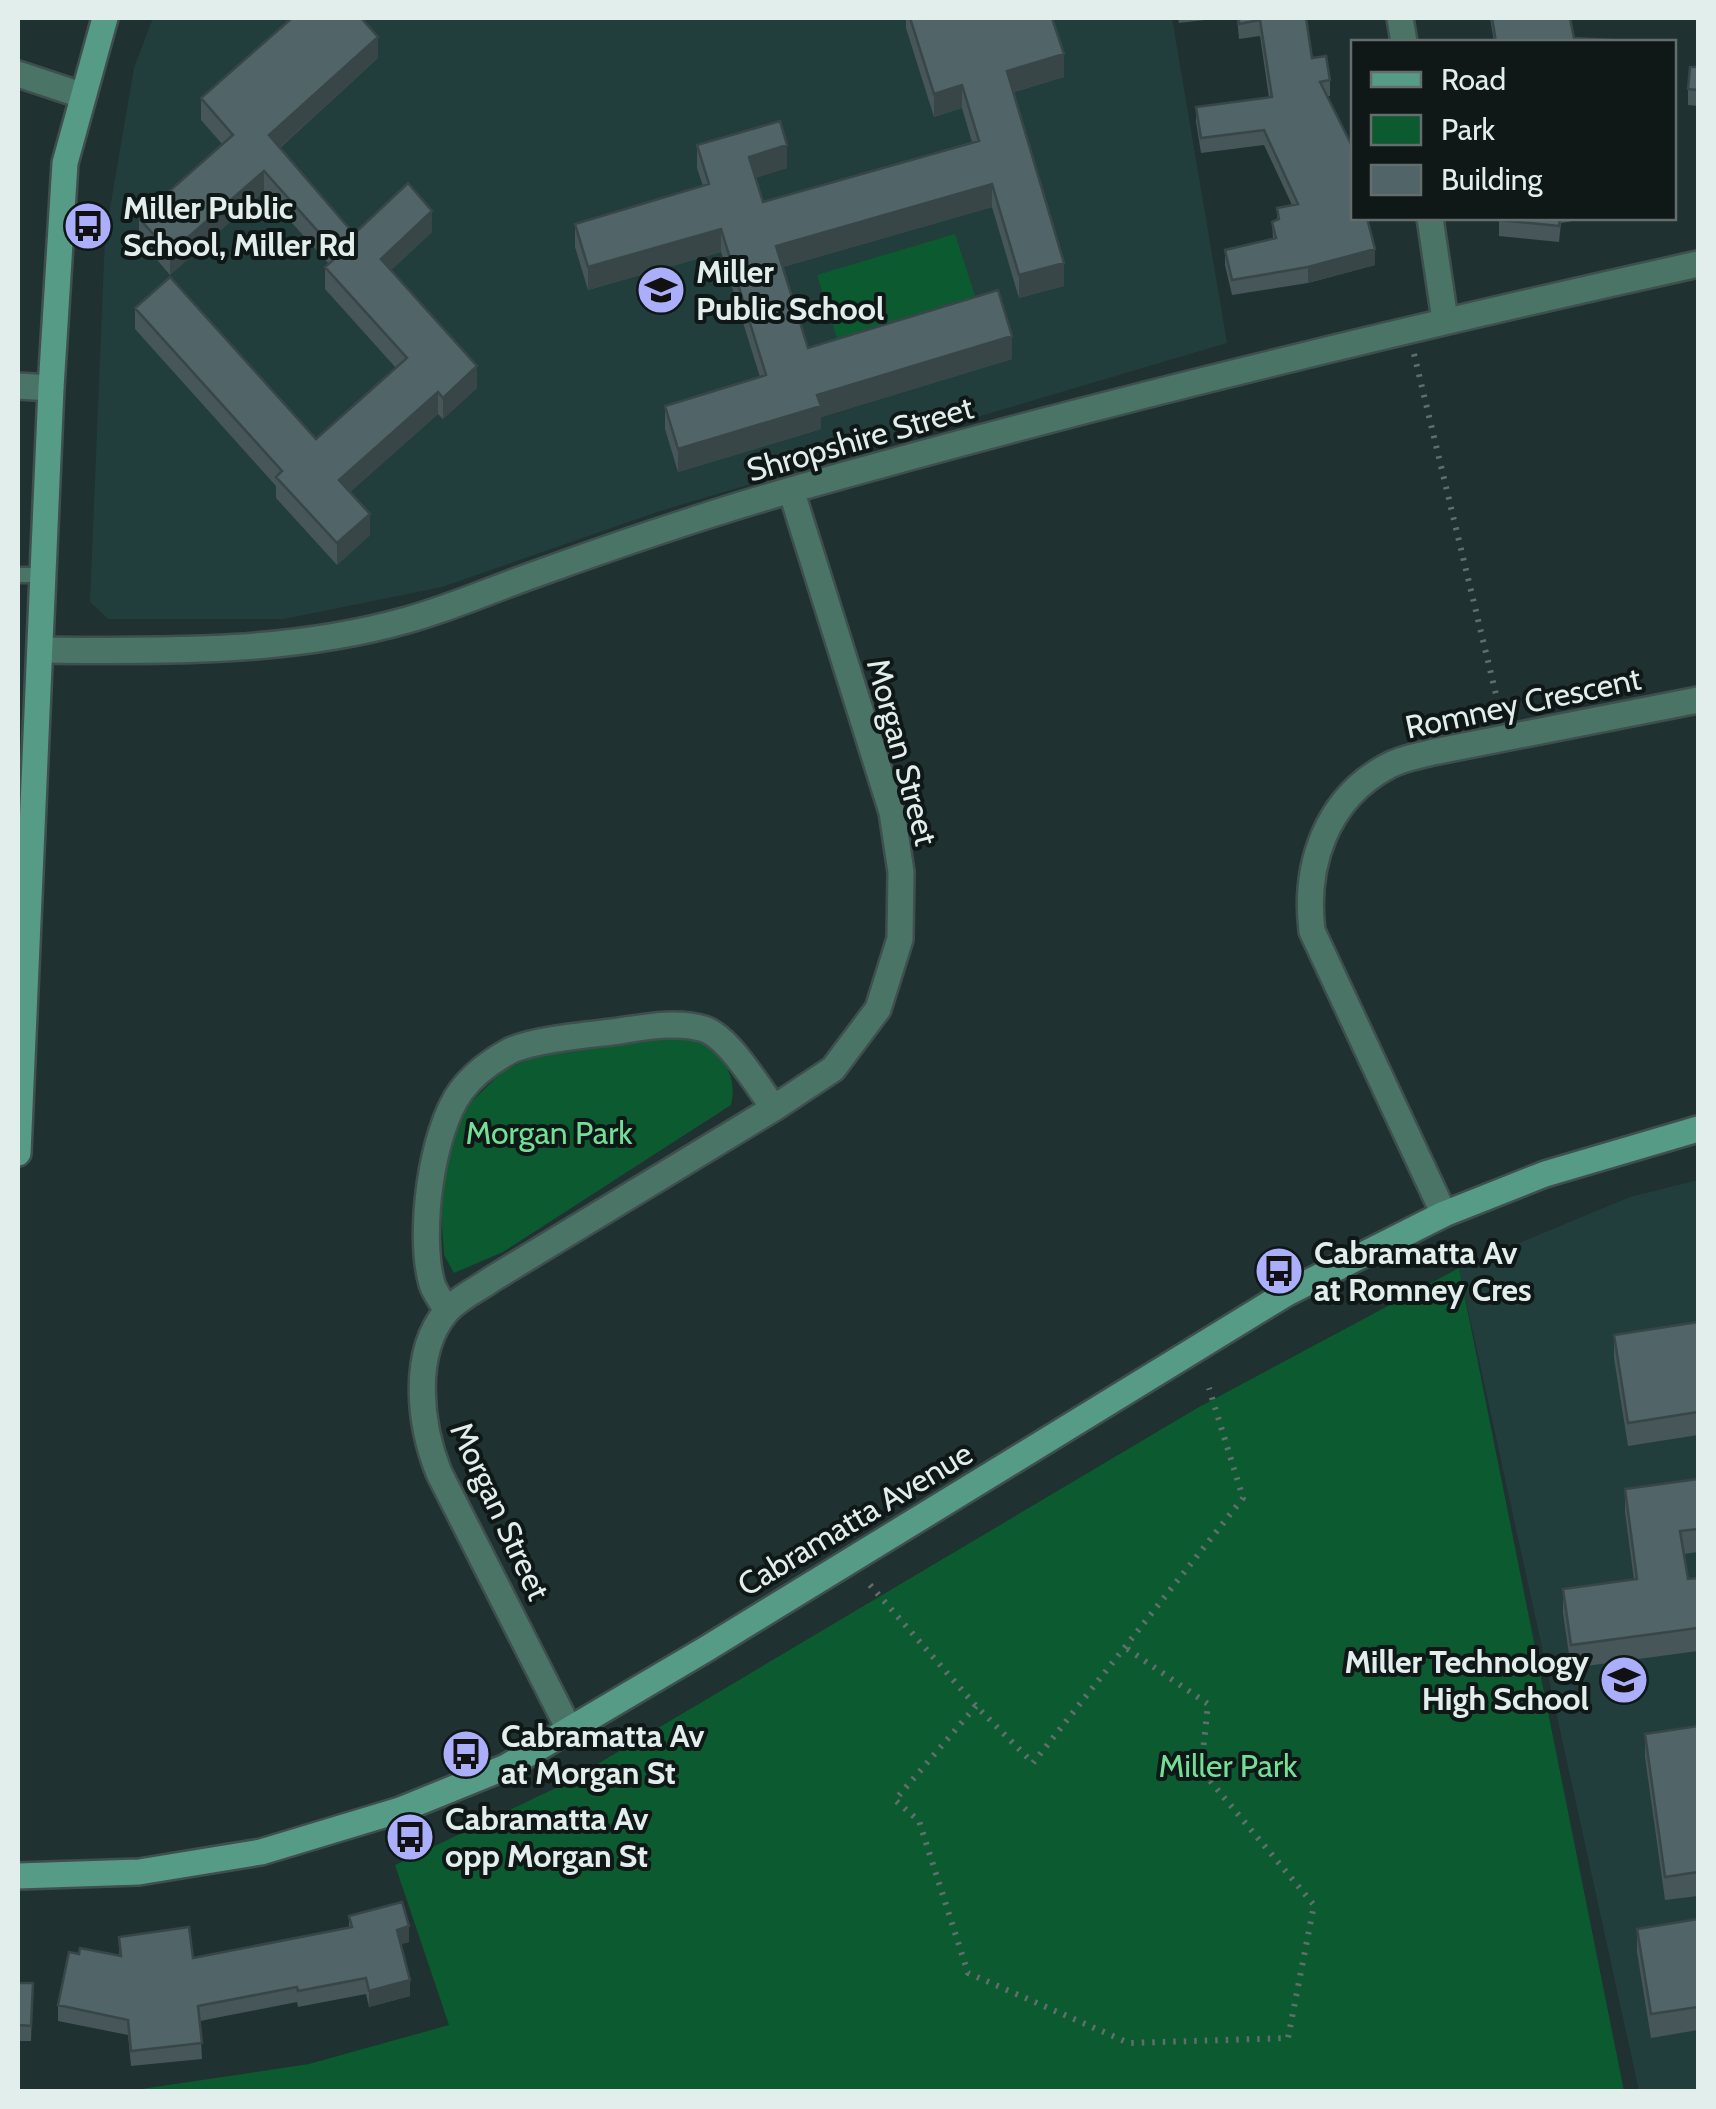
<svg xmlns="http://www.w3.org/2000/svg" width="1716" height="2109" font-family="Cabin,sans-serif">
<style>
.built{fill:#223e3c}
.green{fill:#0c5a2f}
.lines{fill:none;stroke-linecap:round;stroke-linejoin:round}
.lane-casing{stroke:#3e4f4e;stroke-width:19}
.street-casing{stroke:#3e4f4e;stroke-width:30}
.secondary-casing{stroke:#3e4f4e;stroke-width:30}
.path{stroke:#5f6f6e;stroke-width:6;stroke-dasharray:2.5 8;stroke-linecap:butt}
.lane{stroke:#4a7466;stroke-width:14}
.street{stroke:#4a7466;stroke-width:25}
.secondary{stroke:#569b85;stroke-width:25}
.wall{fill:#465659}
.shaded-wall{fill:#394648}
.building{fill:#516467;stroke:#394648;stroke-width:2.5}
.labels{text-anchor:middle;stroke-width:8;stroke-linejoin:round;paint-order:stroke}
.poi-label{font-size:32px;font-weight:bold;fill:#e2eeec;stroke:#0f1717;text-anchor:start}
.street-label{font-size:32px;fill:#e2eeec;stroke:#0f1717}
.park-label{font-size:32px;fill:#71df96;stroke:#0f1717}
</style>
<rect width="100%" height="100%" fill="#1f3130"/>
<path class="built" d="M153,18H1172L1227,343L660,511L442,587L284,619H108L90,602L105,237L134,68Z
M1698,1180V2091H1639L1459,1268L1630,1197Z"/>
<path class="green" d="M955,234L977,302L839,345L817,275Z
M687,1036C717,1050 739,1069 731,1105L503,1252L454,1273L444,1255L440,1198L453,1128L471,1102L503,1071L533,1057Z
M1459,1268L1624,2091H128L309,2064L449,2025L395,1865L562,1785L1199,1407Z"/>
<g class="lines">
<g class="lane-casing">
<path id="lane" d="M18,575H42"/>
</g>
<g class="street-casing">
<path id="street" d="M1400,18L1404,42
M18,74L81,95
M1430,218L1445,320
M18,386L51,388
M40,650C162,651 287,654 407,620C451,608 493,589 536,574C622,543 710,513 798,488C1095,404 1396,331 1698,264
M1444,1214L1312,931C1304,865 1326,799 1388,766C1402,758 1418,756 1433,752L1698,700
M447,1310C442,1302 435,1293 432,1284C418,1235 431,1132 461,1091C473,1075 490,1062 508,1052C529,1040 586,1035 612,1032C640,1028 677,1020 704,1029C729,1037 758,1087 774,1108
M570,1731L439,1473C420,1426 411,1354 446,1312C457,1299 478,1289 492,1279L774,1108L833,1069L878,1009L900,939L901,872L892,812L791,490"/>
</g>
<g class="secondary-casing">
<path id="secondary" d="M18,1153L51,388L65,163L105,18
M18,1876L139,1872L261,1852L400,1810L506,1767L706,1649L1287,1293L1444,1214L1545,1174L1698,1129"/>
</g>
<path class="path" d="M1414,354L1500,711
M870,1585L976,1706L1033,1763L1243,1498L1209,1388
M976,1706L895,1800L919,1821L968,1973L1129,2043L1288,2038L1314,1905L1201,1770L1208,1704L1123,1646"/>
<use href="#lane" class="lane"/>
<use href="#street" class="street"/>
<use href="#secondary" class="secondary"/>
</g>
<path class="wall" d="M906,18H1052L1064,77L1014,92L1064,286L1019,298L992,207L783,267L808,348L1012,359L821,417V429L678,472L665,429V406L760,377L721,252L588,290L575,247V224L703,186L697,168V145L787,168L755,178L763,202L972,142L962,108L934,117L906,28Z
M1178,18H1222L1179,23Z
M1237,18H1306L1312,58L1330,80V96H1327L1375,265L1308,283L1232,295L1225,265V250L1273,239L1272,222L1277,220V208L1292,205L1264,145L1201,153L1196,122V107L1269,98L1260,36L1239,39Z
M1490,18H1570L1574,38L1611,42H1494Z
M378,58L280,148L354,234L432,232L391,270L477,388L443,419L438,414L350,492L370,535L337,565L276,498V486L135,329V308L316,439L396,368L325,289V267L329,264L264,192L170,275L139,239V218L222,144L201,120V98Z
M1698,58V106L1688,105V89L1697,67Z
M1499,218H1590L1561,223L1559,242L1499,236Z
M1698,1322V1435L1628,1446L1614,1358V1335Z
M1698,1479V1552L1684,1554L1688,1579L1698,1578V1651L1571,1668L1563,1613V1589L1634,1580L1625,1512V1489Z
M1698,1726V1896L1665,1900L1645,1757V1734Z
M349,1916L409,1942L401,1944L410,1996L369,2007L366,1994L298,2007L297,2002L200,2021L202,2059L131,2066L128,2035L58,2021V2005L79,1954L119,1956V1937L193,1958L349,1928Z
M1698,1919V2030L1651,2038L1637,1952V1929Z
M18,1983H33L31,2041H18Z"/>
<path class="shaded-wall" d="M378,37V58L269,157V135Z
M1064,54V77L1007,94V71Z
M962,85V108L934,117V94Z
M787,145V168L749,180V157Z
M264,171V192L170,275V253Z
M992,184V207L776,269V246Z
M432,211V232L381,280V259Z
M721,229V252L588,290V267Z
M1375,249V265L1308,283V267Z
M1064,263V286L1019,298V275Z
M1012,336V359L821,417V429L678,472V449L817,395Z
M477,366V388L443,419V398Z
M438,392V414L339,502V480Z
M370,514V535L337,565V543Z
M409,1926V1942L397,1945V1930Z
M410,1980V1996L369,2007V1991Z"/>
<path class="building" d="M292,18H361L378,37L269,135L354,234L408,183L432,211L381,259L477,366L443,398L438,392L339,480L370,514L337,543L276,477L282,471L135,308L170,277L316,439L407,358L325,267L339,255L264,171L170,253L139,218L233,135L201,98Z
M910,18H1052L1064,54L1007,71L1064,263L1019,275L992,184L776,246L808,348L998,290L1012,336L817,395L821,406L678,449L665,406L766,375L721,229L588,267L575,224L709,184L697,145L780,121L787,145L749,157L763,202L979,141L962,85L934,94Z
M1239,18H1306L1312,58L1326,56L1330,80L1320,82L1354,150V218H1367L1375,249L1308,267L1232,280L1225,250L1276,238L1272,222L1279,219L1277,208L1298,204L1264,130L1201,138L1196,107L1272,97L1260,20L1239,24Z
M1492,18H1570L1574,38L1611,40V42H1496Z
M1698,58V90L1688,89L1690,67H1697Z
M1499,218H1560L1559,226L1499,220Z
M1698,1322V1412L1628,1423L1614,1335Z
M1698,1479V1529L1680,1531L1688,1579L1698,1578V1628L1571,1645L1563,1589L1637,1579L1625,1489Z
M1698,1726V1872L1665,1877L1645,1734Z
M402,1902L409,1926L397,1930L410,1980L369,1991L366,1978L298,1991L297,1987L198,2006L202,2043L131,2051L128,2020L58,2005L69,1952L79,1954L80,1948L121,1956L119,1937L189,1927L193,1958L352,1927L349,1916Z
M1698,1919V2007L1651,2014L1637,1929Z
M18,1983H33L31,2026L18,2025Z"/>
<defs>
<g id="bus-disc" transform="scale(2.5)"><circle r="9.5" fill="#abaffb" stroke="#0f1717"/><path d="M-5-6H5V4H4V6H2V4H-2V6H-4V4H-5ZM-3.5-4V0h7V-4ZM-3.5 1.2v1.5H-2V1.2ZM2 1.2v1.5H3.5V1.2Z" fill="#111"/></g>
<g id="school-disc" transform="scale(2.5)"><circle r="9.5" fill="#abaffb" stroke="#0f1717"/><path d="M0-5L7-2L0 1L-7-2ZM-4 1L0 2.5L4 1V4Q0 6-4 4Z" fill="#111"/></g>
</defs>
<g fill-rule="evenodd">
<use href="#bus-disc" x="88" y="226"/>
<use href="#school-disc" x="661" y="290"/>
<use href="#bus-disc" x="1279" y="1271"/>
<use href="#school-disc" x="1624" y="1680"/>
<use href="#bus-disc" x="466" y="1754"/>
<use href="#bus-disc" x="410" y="1837"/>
</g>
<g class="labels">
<g class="poi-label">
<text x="123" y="219">Miller Public<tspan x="123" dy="37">School, Miller Rd</tspan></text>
<text x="696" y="283">Miller<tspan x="696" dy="37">Public School</tspan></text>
<text x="1314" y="1264">Cabramatta Av<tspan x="1314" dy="37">at Romney Cres</tspan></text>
<text x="1589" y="1673" text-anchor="end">Miller Technology<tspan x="1589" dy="37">High School</tspan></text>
<text x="501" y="1747">Cabramatta Av<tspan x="501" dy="37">at Morgan St</tspan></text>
<text x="445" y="1830">Cabramatta Av<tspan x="445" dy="37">opp Morgan St</tspan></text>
</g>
<g class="street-label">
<text transform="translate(860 439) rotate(-16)" y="11">Shropshire Street</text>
<text transform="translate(1523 703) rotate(-12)" y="11">Romney Crescent</text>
<text transform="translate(902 752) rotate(75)" y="11">Morgan Street</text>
<text transform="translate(500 1511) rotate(65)" y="11">Morgan Street</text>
<text transform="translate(855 1519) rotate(-31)" y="11">Cabramatta Avenue</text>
</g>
<g class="park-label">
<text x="549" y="1144">Morgan Park</text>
<text x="1228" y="1777">Miller Park</text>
</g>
</g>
<rect width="1716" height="2109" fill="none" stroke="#e2eeec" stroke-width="40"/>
<rect x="1351" y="40" width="325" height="180" fill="#0f1717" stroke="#636d6c" stroke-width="2.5"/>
<rect x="1371" y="72" width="50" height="15" fill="#569b85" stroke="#636d6c" stroke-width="2.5"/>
<text x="1441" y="90" font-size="30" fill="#e2eeec">Road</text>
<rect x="1371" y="115" width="50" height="30" fill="#0c5a2f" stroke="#636d6c" stroke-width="2.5"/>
<text x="1441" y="140" font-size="30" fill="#e2eeec">Park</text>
<rect x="1371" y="165" width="50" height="30" fill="#516467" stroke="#636d6c" stroke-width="2.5"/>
<text x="1441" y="190" font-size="30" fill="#e2eeec">Building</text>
</svg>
